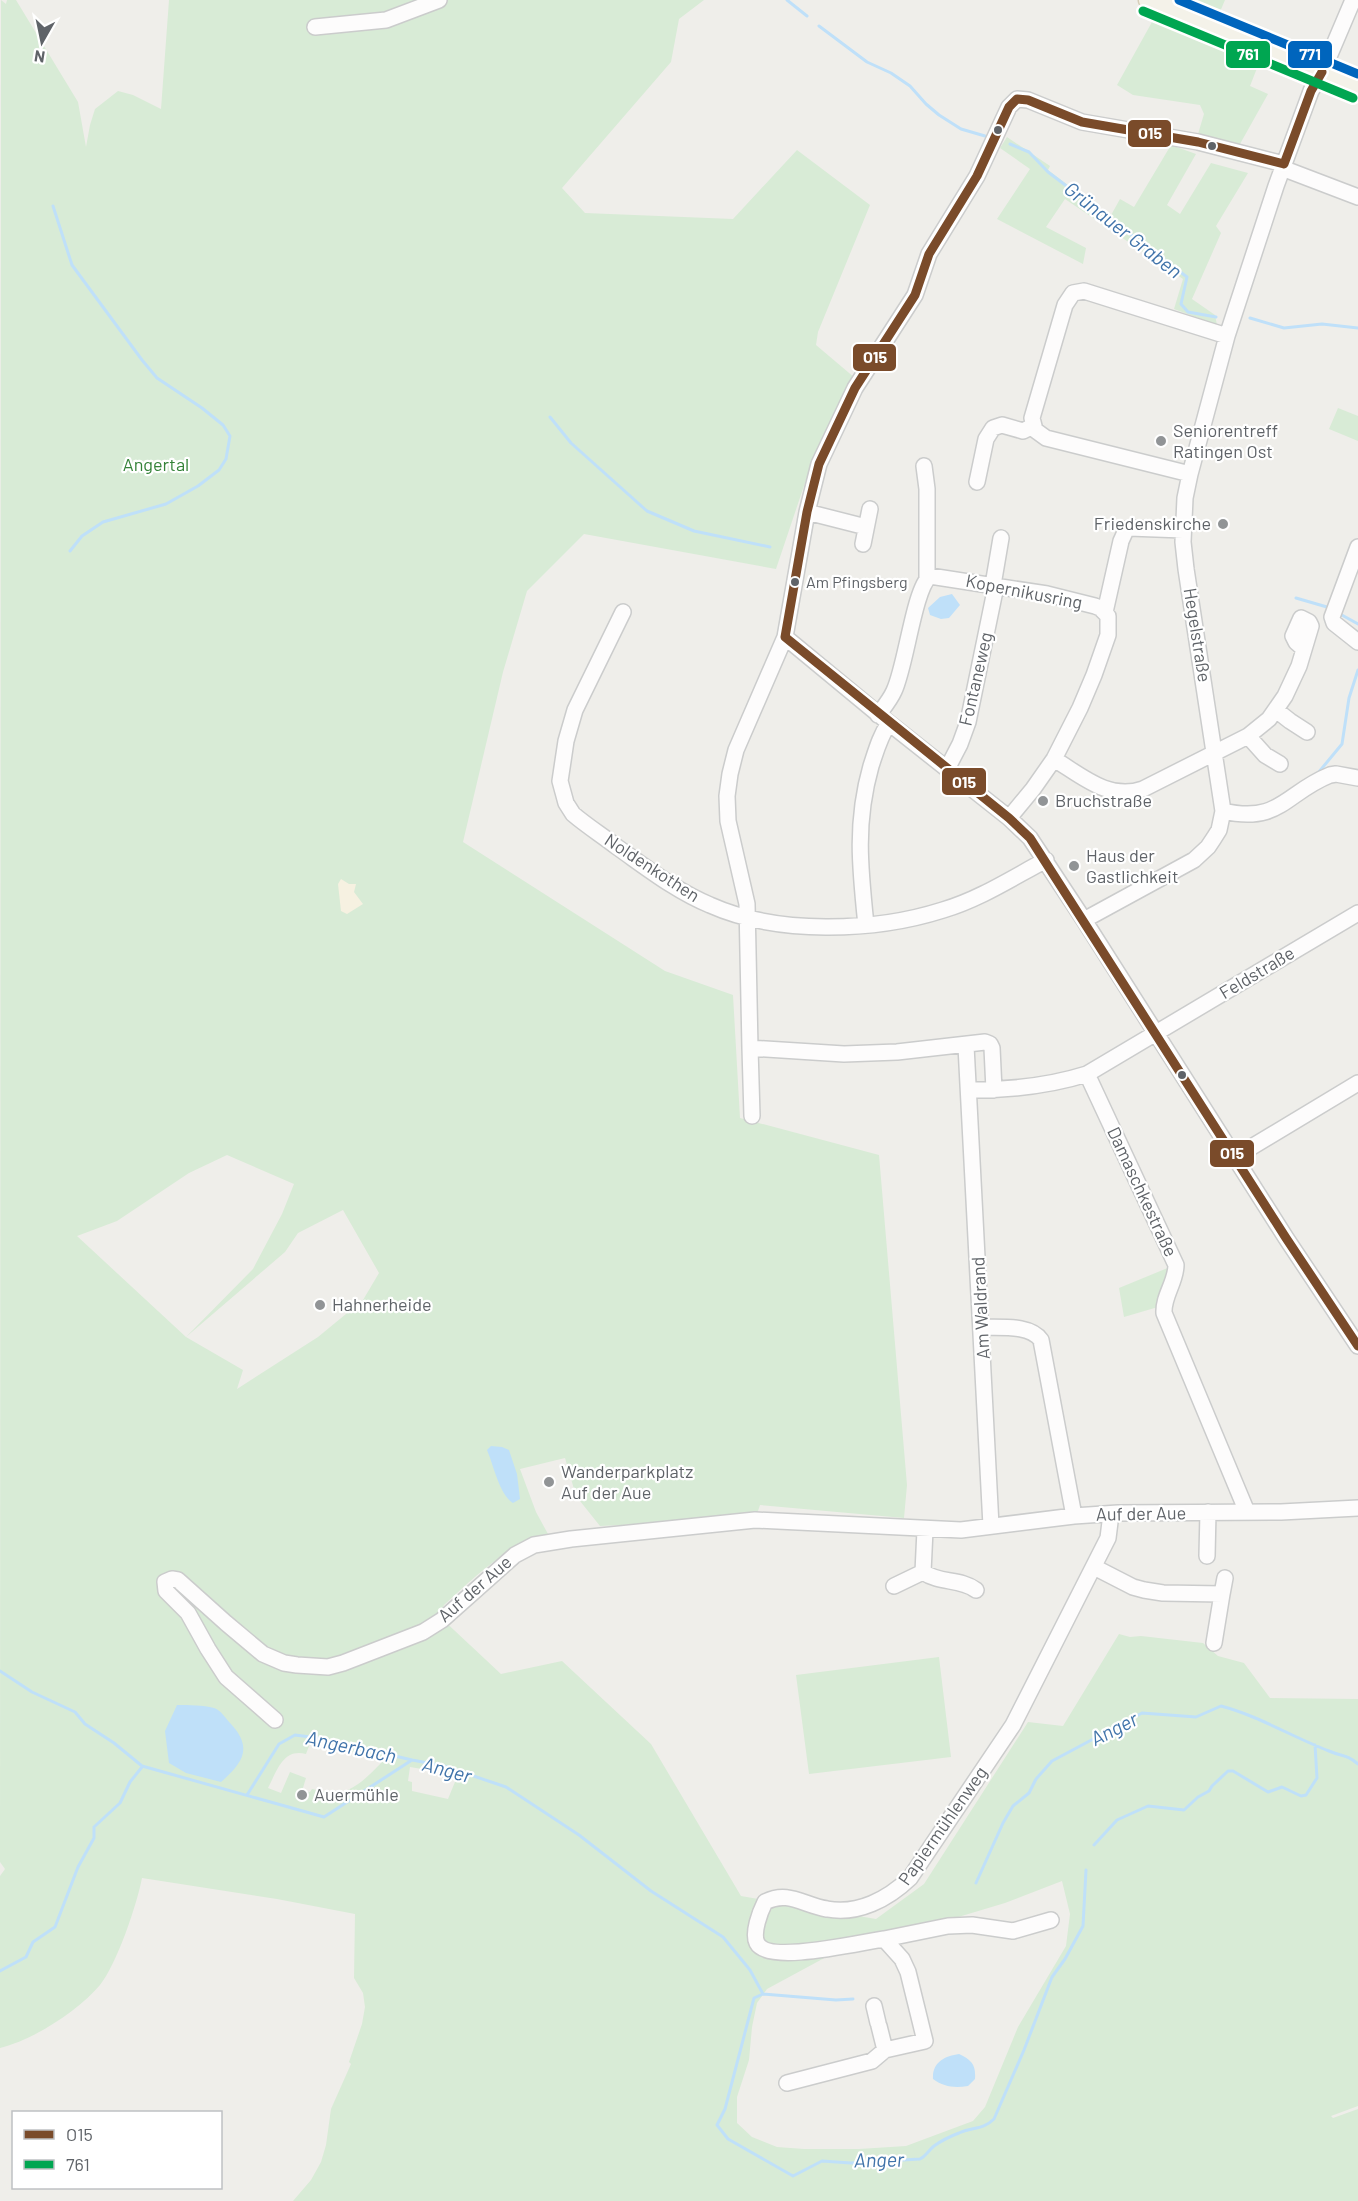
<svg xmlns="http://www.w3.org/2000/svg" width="1358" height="2201" font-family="Barlow,sans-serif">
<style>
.green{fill:#d8ebd6;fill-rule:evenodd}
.sand{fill:#f6f1e1}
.water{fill:#bfe0f9}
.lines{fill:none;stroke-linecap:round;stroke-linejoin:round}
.stream{stroke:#bfe0f9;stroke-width:3}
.minor-casing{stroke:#cbcccc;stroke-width:18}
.major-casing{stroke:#d7ceb8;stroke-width:21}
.minor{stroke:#fdfcfc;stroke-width:15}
.major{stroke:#f4f2e9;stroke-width:18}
.bus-1-casing{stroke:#fff;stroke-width:14}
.bus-2-casing{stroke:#fff;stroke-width:14}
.bus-3-casing{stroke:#fff;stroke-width:14}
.bus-1{stroke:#7a4b2a;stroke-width:9}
.bus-2{stroke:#00a651;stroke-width:9}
.bus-3{stroke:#0065bd;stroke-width:9}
.bus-dot{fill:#5f6368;stroke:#fff;stroke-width:2}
.poi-dot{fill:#919496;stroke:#fff;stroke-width:2}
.labels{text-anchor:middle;stroke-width:4.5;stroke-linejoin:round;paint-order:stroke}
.bus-label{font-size:16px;fill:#5f6368;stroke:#fff;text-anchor:start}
.poi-label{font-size:18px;fill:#5f6368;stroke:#fff;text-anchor:start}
.park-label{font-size:18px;fill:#348238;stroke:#fff}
.street-label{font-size:18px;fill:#5f6368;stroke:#fff}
.water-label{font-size:20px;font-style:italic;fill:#4174aa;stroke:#fff}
.line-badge{stroke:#fff;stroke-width:2}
.badge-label{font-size:16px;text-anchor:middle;font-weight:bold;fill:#fff}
</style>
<rect width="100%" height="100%" fill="#efeeea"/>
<path class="green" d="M1,0L6,4L7,0H16L78,102L86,147L90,125L95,109L118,91L133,95L161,109L169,0H704L679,19L671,62L562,188L585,213L733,219L797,150L870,205L818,332L816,345L855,378L812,462L776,569L584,534L527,591L503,672L463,842L665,971L733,995L740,1118L879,1155L907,1485L904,1518L760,1505L757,1514L664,1523L600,1526L576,1496L565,1458L520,1469L536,1512L548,1534C504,1547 477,1575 444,1605L439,1616L501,1674L562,1661L651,1744L741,1896L876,1919L924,1884L1028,1722L1063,1726L1119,1634L1130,1637L1141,1636L1203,1643L1218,1656L1244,1663L1270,1698L1358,1699V2106L1331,2116L1333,2118L1358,2109V2201H293L311,2180L321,2162L326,2145L331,2109L351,2064L349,2062L362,2024L365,2007L363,1993L354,1978L355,1914L277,1899L142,1878C137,1904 117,1964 100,1985C78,2011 33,2040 0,2048V1876L5,1869L0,1862ZM227,1155L294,1184L282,1214L253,1269L186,1337L77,1236L117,1221L189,1173ZM343,1210L379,1273L363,1300L318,1337L237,1389L243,1370L186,1337L285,1252L298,1233ZM312,1738L382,1762C364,1781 352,1792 326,1797L327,1792L312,1789L310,1792L302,1791L306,1778L290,1772L281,1793L268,1788C277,1771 283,1748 306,1754ZM410,1767L434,1771L457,1777L448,1799L412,1791V1782L408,1781ZM1062,1881L1070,1914L1066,1946L1018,2027L985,2107L973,2121L906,2146L859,2149H804L777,2147L752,2137L737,2123V2097L749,2060L752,2027L757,2003L767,1989L828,1956L1005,1903Z
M1181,0H1225L1219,14Z
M1157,13L1261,58L1250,86L1268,94L1240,144L1198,134L1204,114L1200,105L1133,95L1117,85Z
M1007,137L1050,166L1048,170L1110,217L1120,199L1134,207L1171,145L1196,154L1167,205L1180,214L1211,163L1248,173L1216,226L1221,233L1192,299L1215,315L1217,325L1174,309L1183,279L1065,199L1046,227L1086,248L1083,264L997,219L1030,169L1000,148Z
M1338,408L1358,416V441L1329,429Z
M1170,1267L1158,1307L1124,1317L1119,1288Z
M939,1657L951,1757L809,1774L796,1675Z"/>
<path class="sand" d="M341,879L349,884H356L354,892L363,904L347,914L341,911L338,884Z"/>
<path class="water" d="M952,594L960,605L949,618L941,619L930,615L928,608L940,597Z
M491,1446L502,1447L509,1450L517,1474L520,1499L513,1503C499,1494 494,1466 487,1450Z
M177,1705C189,1705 203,1705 214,1708C221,1710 226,1719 231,1724C253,1748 243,1763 221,1782L186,1773L169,1763L165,1731Z
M959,2054C972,2060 976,2065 975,2079L968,2086C954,2088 944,2087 933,2079C932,2062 945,2056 959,2054Z"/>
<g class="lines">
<path class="stream" d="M787,0L807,16
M819,26L867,62L891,73L910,86L926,104L939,115L961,129L985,136
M1010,144L1029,152L1048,172L1187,277L1181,304L1188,312L1216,317
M53,206L72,265L142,360L157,378L202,408L223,425L230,436L226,459L219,470L198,486L166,504L103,522L82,536L70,551
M1250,318L1284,328L1322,324L1358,328
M550,417L571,443L647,511L694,531L770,547
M1296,598L1327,607
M1340,614L1358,624
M1318,773L1342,744L1349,698L1358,670
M0,1671L32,1692L75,1712L85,1724L114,1743L142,1766L324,1817L412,1760L444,1766L506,1787L579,1835L651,1891L723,1937L750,1970L763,1994
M247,1795L279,1744L295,1735L318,1738L412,1760
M1094,1845L1117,1820L1148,1806L1184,1810L1198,1797L1209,1791L1212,1786L1228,1771H1233L1268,1792L1282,1787L1301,1796L1306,1795L1317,1778L1315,1745
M976,1883L1003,1823L1013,1806L1029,1793L1036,1779L1052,1761L1142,1713L1196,1717L1221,1706C1259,1716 1292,1737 1329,1751C1343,1757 1346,1754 1358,1764
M0,1971L26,1957L33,1942L55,1927L78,1867L94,1838V1827L120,1803L130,1782L142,1767
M853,1999L836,2000L763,1994L754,1998L725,2109L717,2125L728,2139L793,2176L822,2161L851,2163L920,2159C926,2156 928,2151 934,2146C941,2141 951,2136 959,2133C972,2127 983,2130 994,2119L1024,2050L1052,1977L1065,1959L1083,1926L1086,1870"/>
<g class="minor-casing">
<path id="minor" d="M315,27L386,20L439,0
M1282,168L1358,197
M924,466L927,489V579
M1190,474L1046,438L1035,430L1032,418L1065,305L1073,293L1084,291L1227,336
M977,482L986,439L993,428L1002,425L1023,431L1033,426
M807,512L866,527
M863,544L870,509
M1358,547L1332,617L1334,623L1358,642
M993,585L1001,538
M623,612L575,710L566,741L560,781L566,803L573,814C587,826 603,836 617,847C647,868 676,891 710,905C777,935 874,932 943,910C980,899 1012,878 1046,860
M1105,612L1121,541L1126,530L1129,528L1183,530
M785,637L889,723L1009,818L1030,838L1084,920L1286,1238L1358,1346
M1276,710L1290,721L1307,732
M878,715C884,707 890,700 894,691C906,666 914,589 930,576L1047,594L1095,606L1100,608L1108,616V635L1094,675L1080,708L1054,759L1033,789L1009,818
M1248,736L1265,755L1280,764
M1054,759C1082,776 1109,801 1143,789L1248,736L1269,719L1285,696L1299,666L1311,626L1309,622L1301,618L1293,636L1296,642L1304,649
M947,769L960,744L968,722L996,586
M1223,811C1280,824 1285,793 1330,775L1336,774L1358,778
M1084,920L1194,860L1208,847L1214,838L1219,830L1223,811L1186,569L1183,542L1185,498L1190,474L1227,336L1276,186L1311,91L1325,66L1353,0
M866,925C860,868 855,822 871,766C876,751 880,736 889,723
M966,1046L991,1526
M750,1048L752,1116
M1087,1074L1176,1265C1176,1282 1163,1296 1164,1313L1247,1512
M969,1090C1009,1090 1049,1086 1087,1074L1358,913
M994,1090L992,1048L990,1044L985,1042L897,1052L844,1054L750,1048L747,904L728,821L727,796L730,774L736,750L785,637L807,512L819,464L855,388L915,295L929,254L977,176L1009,107L1017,99L1028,100L1082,122L1198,142L1284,164
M1235,1157L1358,1083
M982,1327C1000,1328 1030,1324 1041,1340L1074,1516
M1207,1556L1208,1512
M1094,1567L1133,1587L1144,1590L1163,1593L1222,1594L1225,1578
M923,1572C940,1584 960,1578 976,1590
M894,1586L923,1572L925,1530
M1214,1643L1222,1594
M275,1720L226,1677L208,1649L188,1613L166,1591L165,1582L172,1579L178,1580L226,1623L263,1654L284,1663L297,1665L328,1667L343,1663L423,1632L442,1620L515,1555L534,1545L571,1539L755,1520L961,1530L1074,1516L1118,1513L1281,1512L1358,1508
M884,1939L948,1926L972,1925L1013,1931L1051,1920
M874,2006L878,2023
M879,2026L885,2050
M787,2083L872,2061L885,2050L925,2041L908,1972L902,1959L884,1939C861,1942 768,1965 757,1943C752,1933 760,1912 765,1902C788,1890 803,1905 827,1909C858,1915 888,1899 910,1878L1013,1725L1108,1538L1111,1514"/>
</g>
<g class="major-casing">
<path id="major" d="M1148,0L1358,87"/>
</g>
<use href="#minor" class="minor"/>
<use href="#major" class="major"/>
<g class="bus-1-casing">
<path id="bus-1" d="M1017,99L1028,100L1082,122L1198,142L1284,164
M1284,164L1311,91L1322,72
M785,637L1009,818L1030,838L1286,1238L1358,1346
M785,637L807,512L819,464L855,388L915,295L929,254L977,176L1009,107L1017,99"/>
</g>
<g class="bus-2-casing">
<path id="bus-2" d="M1143,11L1353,98"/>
</g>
<g class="bus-3-casing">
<path id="bus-3" d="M1179,0L1358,74"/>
</g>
<use href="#bus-1" class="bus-1"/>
<use href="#bus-2" class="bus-2"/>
<use href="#bus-3" class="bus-3"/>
</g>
<g class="bus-dot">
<circle cx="998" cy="130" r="5"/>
<circle cx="1212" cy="146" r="5"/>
<circle cx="795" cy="582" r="5"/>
<circle cx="1182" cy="1075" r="5"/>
</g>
<g class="poi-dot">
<circle cx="1161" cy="441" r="6"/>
<circle cx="1223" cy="524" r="6"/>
<circle cx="1043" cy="801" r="6"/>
<circle cx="1074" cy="866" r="6"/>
<circle cx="320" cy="1305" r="6"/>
<circle cx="549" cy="1482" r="6"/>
<circle cx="302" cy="1795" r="6"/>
</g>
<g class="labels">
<g class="bus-label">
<text x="806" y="588">Am Pfingsberg</text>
</g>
<g class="poi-label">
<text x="1173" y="437">Seniorentreff<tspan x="1173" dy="21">Ratingen Ost</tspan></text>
<text x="1211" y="530" text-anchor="end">Friedenskirche</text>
<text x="1055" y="807">Bruchstraße</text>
<text x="1086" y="862">Haus der<tspan x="1086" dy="21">Gastlichkeit</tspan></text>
<text x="332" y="1311">Hahnerheide</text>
<text x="561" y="1478">Wanderparkplatz<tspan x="561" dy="21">Auf der Aue</tspan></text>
<text x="314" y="1801">Auermühle</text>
</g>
<g class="park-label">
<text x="156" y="471">Angertal</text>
</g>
<g class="street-label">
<text transform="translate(1024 592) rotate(11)" y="6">Kopernikusring</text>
<text transform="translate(1197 635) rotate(81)" y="6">Hegelstraße</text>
<text transform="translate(976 679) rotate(-77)" y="6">Fontaneweg</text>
<text transform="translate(652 868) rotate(33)" y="6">Noldenkothen</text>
<text transform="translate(1257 973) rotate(-31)" y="6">Feldstraße</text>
<text transform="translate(1142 1192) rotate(65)" y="6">Damaschkestraße</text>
<text transform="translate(981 1308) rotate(-93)" y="6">Am Waldrand</text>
<text transform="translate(1141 1514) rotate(-1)" y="6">Auf der Aue</text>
<text transform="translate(475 1589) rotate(-41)" y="6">Auf der Aue</text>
<text transform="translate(943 1826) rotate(-55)" y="6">Papiermühlenweg</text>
</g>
<g class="water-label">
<text transform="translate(1123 230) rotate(38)" y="7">Grünauer Graben</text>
<text transform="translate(1114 1729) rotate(-27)" y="7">Anger</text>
<text transform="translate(351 1747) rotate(12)" y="7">Angerbach</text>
<text transform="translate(447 1770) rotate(15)" y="7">Anger</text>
<text transform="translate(879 2160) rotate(-1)" y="7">Anger</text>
</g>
</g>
<g class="line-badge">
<rect x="1287" y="40" width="46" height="29" rx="6" fill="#0065bd"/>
<rect x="1225" y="40" width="46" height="29" rx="6" fill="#00a651"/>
<rect x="1127" y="119" width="45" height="29" rx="6" fill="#7a4b2a"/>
<rect x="852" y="343" width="45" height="29" rx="6" fill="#7a4b2a"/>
<rect x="941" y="767" width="46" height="29" rx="6" fill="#7a4b2a"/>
<rect x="1209" y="1139" width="46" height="29" rx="6" fill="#7a4b2a"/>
</g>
<g class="badge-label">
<text x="1310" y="60">771</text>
<text x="1248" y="60">761</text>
<text x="1150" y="139">O15</text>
<text x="875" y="363">O15</text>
<text x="964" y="788">O15</text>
<text x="1232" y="1159">O15</text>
</g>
<rect x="12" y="2111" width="210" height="78" fill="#ffffff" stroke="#bfc1c3" stroke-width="1.5"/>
<rect x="24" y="2130" width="30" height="9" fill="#7a4b2a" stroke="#bfc1c3" stroke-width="1.5"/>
<text x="66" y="2141" font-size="18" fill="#5f6368">O15</text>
<rect x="24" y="2160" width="30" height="9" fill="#00a651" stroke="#bfc1c3" stroke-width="1.5"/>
<text x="66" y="2171" font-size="18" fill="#5f6368">761</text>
<g transform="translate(42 42) rotate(189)" stroke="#ffffff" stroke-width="4.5" paint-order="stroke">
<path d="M0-4.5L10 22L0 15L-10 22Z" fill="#5f6368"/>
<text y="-9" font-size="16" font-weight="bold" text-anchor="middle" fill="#5f6368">N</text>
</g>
</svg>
